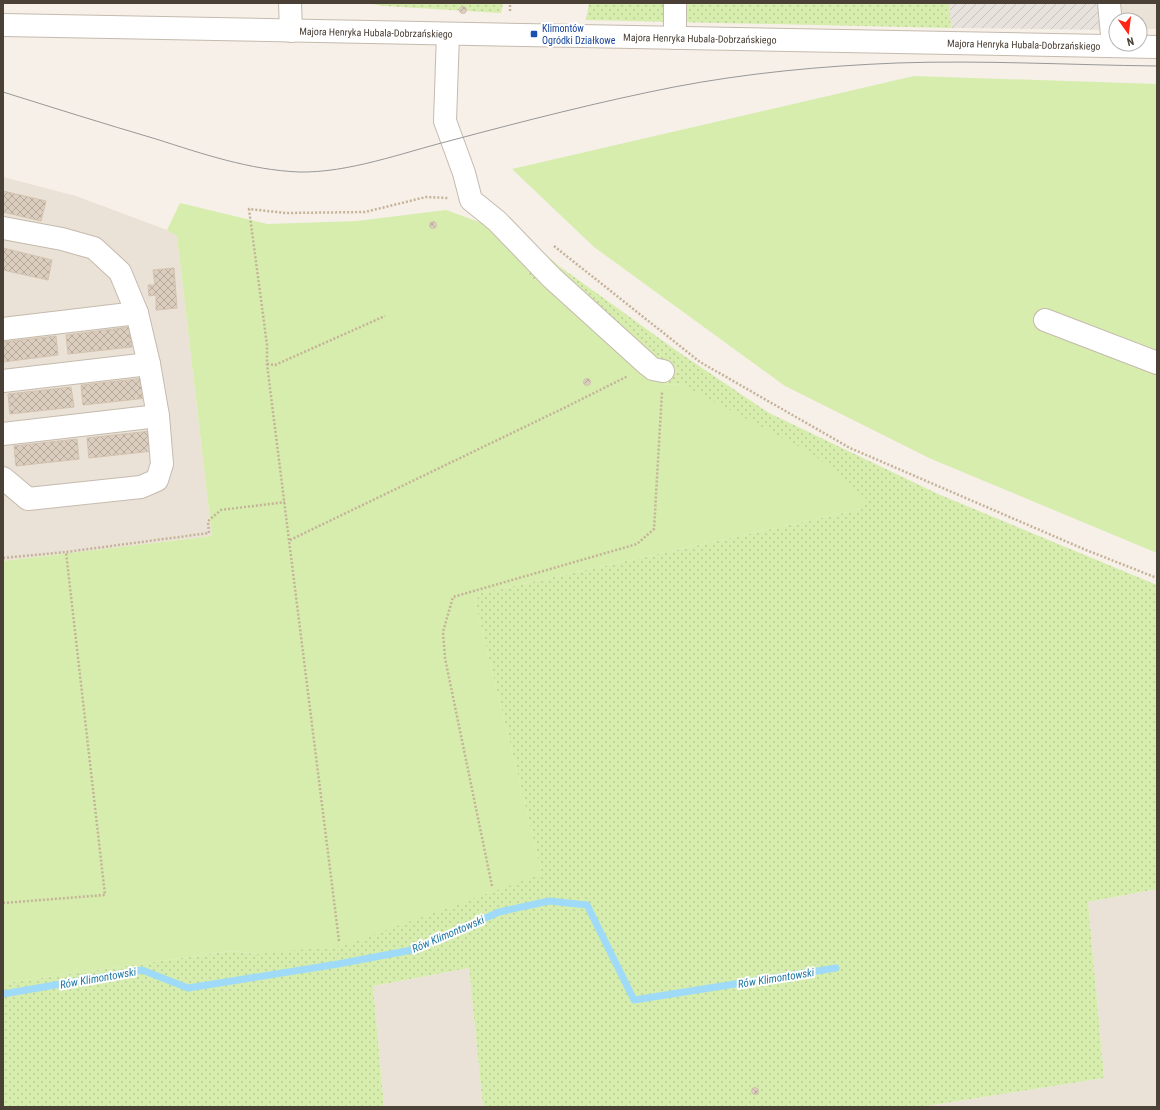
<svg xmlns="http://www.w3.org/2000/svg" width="1160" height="1110" font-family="'Roboto Condensed',sans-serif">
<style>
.residential{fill:#eae2d6}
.industrial{fill:url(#industrial-furrows)}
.grass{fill:url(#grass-dots)}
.green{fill:#d6edad}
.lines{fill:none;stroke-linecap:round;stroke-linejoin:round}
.stream{stroke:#9fdbf8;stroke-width:7}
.building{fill:url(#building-cross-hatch);stroke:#d4c2af}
.minor-casing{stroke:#c5baad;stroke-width:24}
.path{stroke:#c5b299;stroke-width:2.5;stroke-dasharray:2 2;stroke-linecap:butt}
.minor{stroke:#fff;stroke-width:22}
.tram{stroke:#989898;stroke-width:1}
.transit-dot{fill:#1a4fb4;stroke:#fff;stroke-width:1.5}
.labels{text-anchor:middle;stroke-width:4;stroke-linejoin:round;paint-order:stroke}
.transit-label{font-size:10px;fill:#164399;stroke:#fff;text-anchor:start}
.street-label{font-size:10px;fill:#4a4036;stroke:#fff}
.water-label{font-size:11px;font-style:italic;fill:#207aa7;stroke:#fff}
</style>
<defs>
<pattern id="industrial-furrows" width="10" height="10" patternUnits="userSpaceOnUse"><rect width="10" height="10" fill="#e8e2dd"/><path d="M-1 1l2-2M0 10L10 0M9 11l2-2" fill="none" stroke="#c8c3be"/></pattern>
<pattern id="grass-dots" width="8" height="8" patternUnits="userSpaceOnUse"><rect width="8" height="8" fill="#d6edad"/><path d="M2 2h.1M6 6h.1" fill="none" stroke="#b9cc95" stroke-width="1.8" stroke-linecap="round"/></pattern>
<pattern id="building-cross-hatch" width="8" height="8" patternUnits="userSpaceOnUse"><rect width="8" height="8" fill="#dbcebf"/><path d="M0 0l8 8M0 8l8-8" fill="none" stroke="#b4a99c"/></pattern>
</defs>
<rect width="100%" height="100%" fill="#f6f0e8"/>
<path class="residential" d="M1116,3H1157V29H1140V20H1118Z
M3,177L76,196L167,230L177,236L212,536L3,561Z
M1157,889V1107H927V1106L1104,1078L1088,902Z
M469,968L483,1107H384L373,986Z"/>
<path class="industrial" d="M949,3H1116V30L951,28Z"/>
<path class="grass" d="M366,3H503L501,13L384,6Z
M589,3H949L951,28L586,20Z
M543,252L559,266L677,351L769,413L938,494L1157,585V889L1088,902L1104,1078L927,1106V1107H483L469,968L373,986L384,1107H3V983L232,951L256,954L542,874L475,601L481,593L861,509L683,385L658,384L543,279L530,280L525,258Z"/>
<path class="green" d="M914,76L1157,84V553L929,458L785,386L594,247L512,169Z
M180,203L267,224L357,221L446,210L493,227L525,258L530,280L543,279L658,384L683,385L813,454L866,498L861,509L481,593L475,601L542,874L342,946L256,954L232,951L3,983V561L212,536L177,236L167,230Z"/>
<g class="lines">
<path class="stream" d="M3,994L142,970L188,988L338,964L417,949L499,912L549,901L587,905L634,1000L836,968"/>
</g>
<path class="building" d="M459.5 10a3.5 3.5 0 1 1 7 0a3.5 3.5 0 1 1-7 0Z
M3,191L46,201L41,221L3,212Z
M429.5 225a3.5 3.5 0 1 1 7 0a3.5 3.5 0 1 1-7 0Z
M3,248L52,260L48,280L3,270Z
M174,268L177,308L156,310V295L149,296L148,285H155L153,270Z
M129,327L132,347L68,354L66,335Z
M56,336L58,355L3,362V342Z
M145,378L147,398L83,405L81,385Z
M583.5 382a3.5 3.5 0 1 1 7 0a3.5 3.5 0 1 1-7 0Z
M71,387L74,407L10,414L8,394Z
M151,431L153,451L89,458L87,438Z
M77,439L79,459L16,466L14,446Z
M751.5 1091a3.5 3.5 0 1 1 7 0a3.5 3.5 0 1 1-7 0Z"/>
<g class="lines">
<g class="minor-casing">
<g id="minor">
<path d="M290,3L291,31"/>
<path d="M1109,3L1113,46"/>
<path id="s1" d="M3,25C388,33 772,39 1157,47"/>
<path d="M448,34L445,121L464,173L471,200L497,221L552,278L648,365L653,369L663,371"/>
<path d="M675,38V3"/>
<path d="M3,228L62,239L94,248L120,272L137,313L149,364L158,416L162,464L157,480L141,487L28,499L3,478"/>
<path d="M1045,320L1157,363"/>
<path d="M3,329L137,313"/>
<path d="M3,381L149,364"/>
<path d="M3,434L158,416"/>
</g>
</g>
<path class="path" d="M510,11V3
M554,246L700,362L850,448L1086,550L1157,578
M267,364L275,365L385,316
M290,540L566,407L628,376
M3,558L66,552
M492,886L445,658L443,632L453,597L637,544L654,529L662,392
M3,903L105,895L66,552L209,533L208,521L221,510L285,502
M339,941L267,364V345L249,209L286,213L365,212L426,197L448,198"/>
<use href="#minor" class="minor"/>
<path class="tram" d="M3,92C54,108 105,124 156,139C203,154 250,170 299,172C348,173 402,153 449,141C524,121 598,102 674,87C747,73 822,66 897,63C983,60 1070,65 1157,66"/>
</g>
<rect class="transit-dot" x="530" y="30" width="8" height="8" rx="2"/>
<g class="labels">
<g class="transit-label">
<text x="542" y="32">Klimontów<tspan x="542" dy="12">Ogródki Działkowe</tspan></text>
</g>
<g class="street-label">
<text dy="4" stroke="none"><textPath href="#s1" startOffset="373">Majora Henryka Hubala-Dobrzańskiego</textPath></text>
<text dy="4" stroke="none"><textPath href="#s1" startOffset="697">Majora Henryka Hubala-Dobrzańskiego</textPath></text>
<text dy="4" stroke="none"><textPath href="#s1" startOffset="1021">Majora Henryka Hubala-Dobrzańskiego</textPath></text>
</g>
<g class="water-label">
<text transform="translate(448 934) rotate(-23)" y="4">Rów Klimontowski</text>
<text transform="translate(98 978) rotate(-10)" y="4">Rów Klimontowski</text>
<text transform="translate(776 978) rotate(-9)" y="4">Rów Klimontowski</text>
</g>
</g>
<rect width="1160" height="1110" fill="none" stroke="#4a4036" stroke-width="8"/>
<g transform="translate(1128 32) rotate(166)"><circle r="19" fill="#ffffff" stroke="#b7b3af"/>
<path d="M0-3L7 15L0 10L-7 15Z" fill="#ff2516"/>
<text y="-6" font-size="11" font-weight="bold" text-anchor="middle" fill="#4a4036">N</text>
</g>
</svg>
